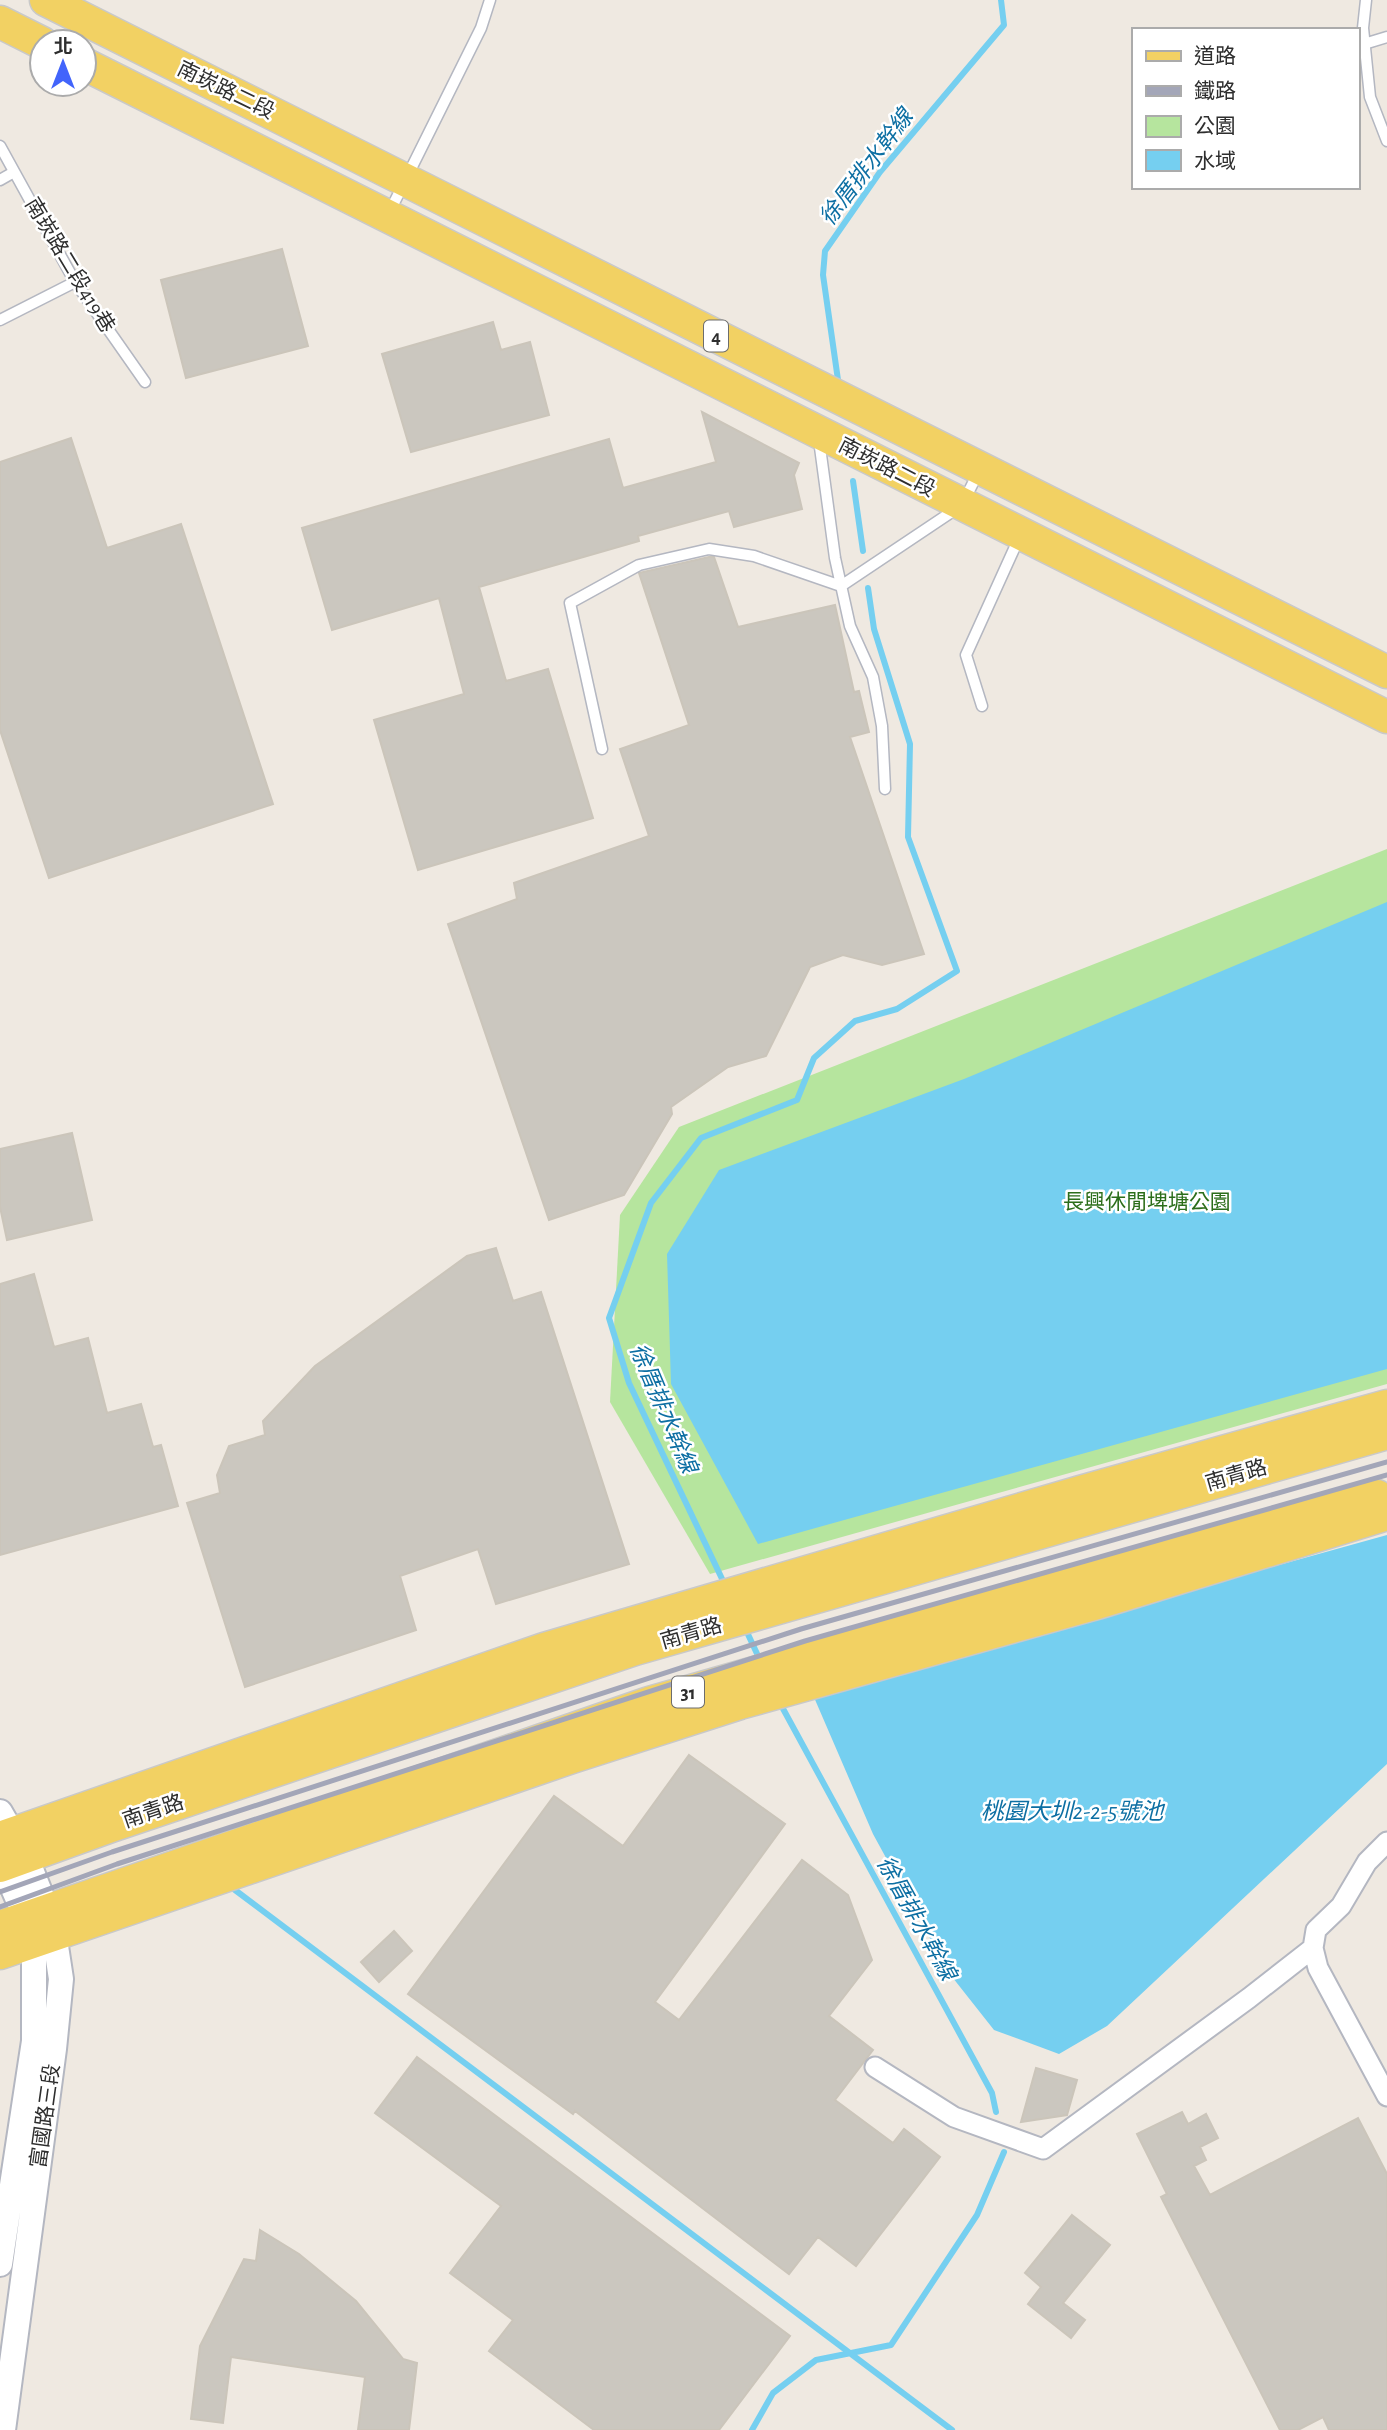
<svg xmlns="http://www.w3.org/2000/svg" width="1387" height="2430" font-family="'Alegreya Sans','Noto Sans TC',sans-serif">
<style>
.green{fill:#b6e59e}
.water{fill:#75cff0}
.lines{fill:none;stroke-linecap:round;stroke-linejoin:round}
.stream{stroke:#75cff0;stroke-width:6}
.building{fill:#cbc7bf;stroke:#cbc5ba;stroke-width:2}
.service-casing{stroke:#b4b7c1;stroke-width:13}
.minor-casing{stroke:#b4b7c1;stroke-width:23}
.tertiary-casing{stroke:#b4b7c1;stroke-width:28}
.primary-casing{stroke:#c9c9c9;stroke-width:35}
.service{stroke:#fff;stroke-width:10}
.minor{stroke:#fff;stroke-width:19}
.tertiary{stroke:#fff;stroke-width:24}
.primary{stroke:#f2d163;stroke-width:32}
.rail{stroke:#a3a6b8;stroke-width:5}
.labels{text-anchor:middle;stroke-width:5;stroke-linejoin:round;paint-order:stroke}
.shield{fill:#fff;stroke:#6d6d6d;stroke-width:2}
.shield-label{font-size:19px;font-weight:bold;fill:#2e2e2e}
.street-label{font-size:21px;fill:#2e2e2e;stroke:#fff}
.park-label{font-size:21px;fill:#2c6e1b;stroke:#fff}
.water-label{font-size:23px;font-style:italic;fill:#0d6fa3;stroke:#fff}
</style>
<rect width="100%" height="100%" fill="#efe9e1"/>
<path class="green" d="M1387,849V1384L710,1574L610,1402L620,1215L679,1127Z"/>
<path class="water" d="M1387,902V1369L758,1544L671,1384L667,1254L719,1170L964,1079Z
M1387,1535V1764L1107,2026L1059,2054L994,2030L949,1973L873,1834L813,1695Z"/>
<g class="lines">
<path class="stream" d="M838,380L823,275L825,251L880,172L1004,25L1001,0
M853,481L863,551
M724,1583L629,1383L609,1318L651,1203L701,1138L797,1100L814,1058L855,1021L897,1009L957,971L908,837L910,744L874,629L868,588
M746,1630L759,1658
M781,1705L992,2093L996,2112
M235,1890L952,2430
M752,2430L773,2393L816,2360L891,2345L977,2215L1004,2152"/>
</g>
<path class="building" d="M282,249L308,346L186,378L161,280Z
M493,322L501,350L530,342L549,415L411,452L382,354Z
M702,412L799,463L794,475L802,509L734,527L729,511L638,536L639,541L479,587L506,681L548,669L593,818L418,870L374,720L464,694L439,598L332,630L302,528L609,439L623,488L716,462Z
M71,438L107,548L181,524L273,804L49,878L0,730V462Z
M709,557H714L738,627L835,605L854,692L859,691L869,732L850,737L924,954L882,965L843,955L810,967L766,1056L728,1067L671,1107L672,1114L624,1195L549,1220L448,924L517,899L514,883L649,836L620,749L689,725L639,573Z
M72,1133L92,1220L7,1240L0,1207V1149Z
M496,1248L513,1301L541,1292L629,1564L496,1604L478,1549L400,1576L416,1630L245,1687L187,1503L220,1493L217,1475L229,1446L265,1435L263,1421L315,1366L467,1256Z
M34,1274L54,1347L88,1338L107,1413L141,1404L153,1447L161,1445L178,1506L0,1555V1284Z
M689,1755L785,1824L655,2002L679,2020L802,1860L848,1895L872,1960L829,2016L873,2050L835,2100L893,2143L904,2129L940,2157L856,2266L818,2237L789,2274L575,2111L573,2114L408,1994L554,1796L623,1846Z
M394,1931L412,1951L379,1982L361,1962Z
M417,2057L790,2336L719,2430H594L489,2351L513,2320L450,2273L501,2206L375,2113Z
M1036,2068L1077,2080L1067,2115L1021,2122Z
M1182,2112L1188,2124L1206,2114L1218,2138L1200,2147L1206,2160L1194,2166L1210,2195L1358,2118L1387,2174V2430H1329L1323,2417L1298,2430H1280L1161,2197L1167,2194L1137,2134Z
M1072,2215L1110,2245L1063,2303L1085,2320L1071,2338L1028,2304L1041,2287L1025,2273Z
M260,2230L299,2254L356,2301L403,2359L417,2363L409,2430H358L365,2377L231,2357L223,2423L191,2419L200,2346L244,2259L256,2261Z"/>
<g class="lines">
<g class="service-casing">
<path id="service" d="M1366,0L1363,28L1370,97L1387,141
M1364,44L1387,37
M0,146L75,282L145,382
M0,180L14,172
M390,211L481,28L490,0
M0,320L75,282
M819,440L835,558L850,626L873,677L882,726L885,789
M982,706L966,655L1019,538
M602,749L570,603L639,565L709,549L754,556L841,586L962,505L978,473"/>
</g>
<g class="minor-casing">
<path id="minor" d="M1387,1842L1367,1862L1341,1906L1316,1930L1313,1948L1318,1968L1387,2096
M875,2067L954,2117L1043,2149L1249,1998L1313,1948"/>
</g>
<g class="tertiary-casing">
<path id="tertiary" d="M0,1812L26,1857L47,1910L54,1933L61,1979L54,2049L3,2430
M0,1858L26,1918L34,1941V2041L0,2264"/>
</g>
<g class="primary-casing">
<path id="primary" d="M46,0L1387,672
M0,22L42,43
M84,64L1387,717
M0,1838L544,1649L1080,1492L1387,1406
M0,1866L111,1826L635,1649L1387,1433
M0,1927L649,1703L1377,1496
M0,1953L572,1757L740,1703L1097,1603L1387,1514"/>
</g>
<use href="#service" class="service"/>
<use href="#minor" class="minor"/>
<use href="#tertiary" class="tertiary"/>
<use href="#primary" class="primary"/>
<path class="rail" d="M0,1892L112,1852L801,1629L1387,1462
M0,1907L117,1864L805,1641L1387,1475"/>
</g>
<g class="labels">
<g class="shield">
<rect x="704" y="320.5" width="24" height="31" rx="5"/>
<rect x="672" y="1676.5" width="32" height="31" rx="5"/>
</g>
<g class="shield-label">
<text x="716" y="343">4</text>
<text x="688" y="1699">31</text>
</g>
<g class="street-label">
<text transform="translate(226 90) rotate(26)" y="7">南崁路二段</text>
<text transform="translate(70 265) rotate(59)" y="7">南崁路二段419巷</text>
<text transform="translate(887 467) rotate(27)" y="7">南崁路二段</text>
<text transform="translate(1236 1475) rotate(-16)" y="7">南青路</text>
<text transform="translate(691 1633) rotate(-16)" y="7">南青路</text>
<text transform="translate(153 1811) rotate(-19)" y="7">南青路</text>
<text transform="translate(45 2116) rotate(-82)" y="7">富國路三段</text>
</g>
<g class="park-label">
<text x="1147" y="1209">長興休閒埤塘公園</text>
</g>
<g class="water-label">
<text transform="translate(866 167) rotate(-53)" y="8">徐厝排水幹線</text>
<text transform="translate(664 1408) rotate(67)" y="8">徐厝排水幹線</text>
<text x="1072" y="1819">桃園大圳2-2-5號池</text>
<text transform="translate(917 1918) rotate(61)" y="8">徐厝排水幹線</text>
</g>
</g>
<rect x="1132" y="28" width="228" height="161" fill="#ffffff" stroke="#ababab" stroke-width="2"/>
<rect x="1146" y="51" width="35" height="10" fill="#f2d163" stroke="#ababab" stroke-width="2"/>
<text x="1194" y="63" font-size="21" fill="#2e2e2e">道路</text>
<rect x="1146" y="86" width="35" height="10" fill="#a3a6b8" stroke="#ababab" stroke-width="2"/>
<text x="1194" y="98" font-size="21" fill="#2e2e2e">鐵路</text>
<rect x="1146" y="116" width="35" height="21" fill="#b6e59e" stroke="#ababab" stroke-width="2"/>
<text x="1194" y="133" font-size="21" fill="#2e2e2e">公園</text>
<rect x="1146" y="150" width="35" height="21" fill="#75cff0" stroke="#ababab" stroke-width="2"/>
<text x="1194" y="168" font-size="21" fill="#2e2e2e">水域</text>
<g transform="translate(63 63)"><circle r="33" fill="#ffffff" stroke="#ababab" stroke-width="2"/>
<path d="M0-5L12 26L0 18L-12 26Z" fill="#4264fb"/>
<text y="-10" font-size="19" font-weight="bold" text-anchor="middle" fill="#2e2e2e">北</text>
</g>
</svg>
